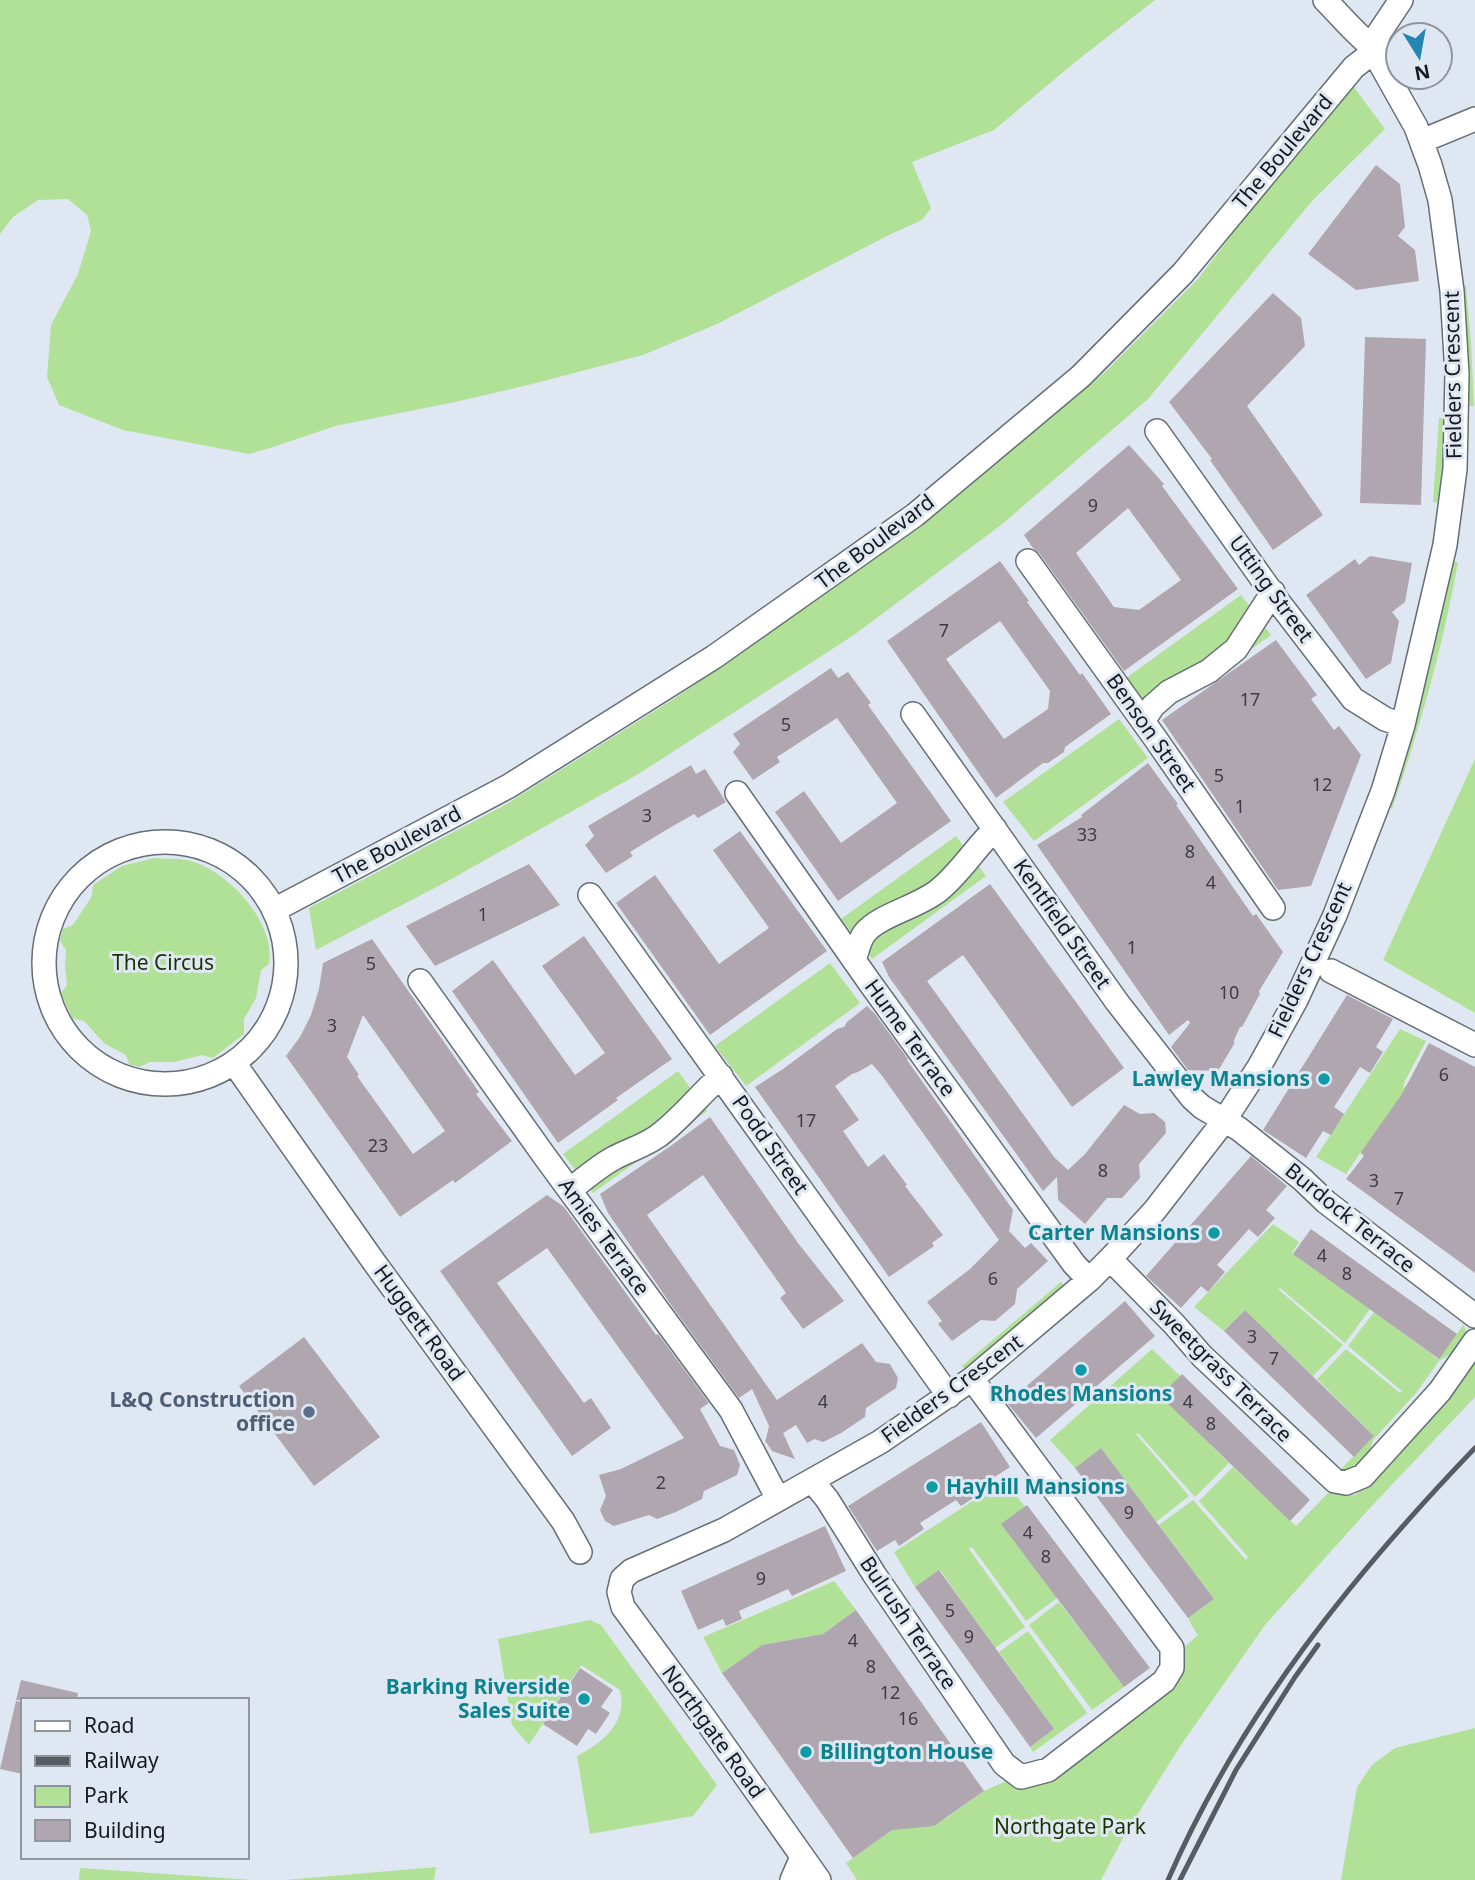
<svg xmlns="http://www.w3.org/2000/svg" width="1475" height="1880" font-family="'Noto Sans',sans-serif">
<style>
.green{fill:#b1e097}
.building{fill:#b0a6af;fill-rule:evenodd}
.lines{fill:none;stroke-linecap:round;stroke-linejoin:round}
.minor-casing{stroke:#656e76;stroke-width:26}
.minor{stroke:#fff;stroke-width:23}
.rail{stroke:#575c62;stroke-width:5}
.culture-dot{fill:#0f9aa8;stroke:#dfe8f2;stroke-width:2.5}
.service-dot{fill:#5c6f8a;stroke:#dfe8f2;stroke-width:2.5}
.labels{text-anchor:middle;stroke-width:6;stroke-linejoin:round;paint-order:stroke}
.number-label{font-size:18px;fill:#3c3c42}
.street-label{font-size:21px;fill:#16191d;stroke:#dfe8f2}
.park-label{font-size:21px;fill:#183501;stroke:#dfe8f2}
.culture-label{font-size:21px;font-weight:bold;fill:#0d838f;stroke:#dfe8f2;text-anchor:end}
.service-label{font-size:21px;font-weight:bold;fill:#4e5e75;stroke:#dfe8f2;text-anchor:end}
</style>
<rect width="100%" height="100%" fill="#dfe8f2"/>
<path class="green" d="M0,0H1155L1079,59L994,130L912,162L931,208L922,220L891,234L717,324L643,355L532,384L455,402L335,426L273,447L249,454L123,430L59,405L47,377L51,325L78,274L91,231L87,215L68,199L38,200L13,217L0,234Z
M1353,86L1385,129L1312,201L1148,399L1001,525L854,635L640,773L446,882L316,950L309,908L505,805L672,700L825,594L985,473L1105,372L1198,279L1259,199Z
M1466,286L1471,342L1474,406H1466L1467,343L1461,287Z
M1439,418H1447L1439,503L1433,502Z
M1452,561L1458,562C1443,646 1420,728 1392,809L1385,805Z
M1241,595L1271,635L1157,717L1126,678Z
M1119,719L1148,758L1034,841L1003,802Z
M1475,759V1013L1383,960Z
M956,836L986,876L872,959L841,919Z
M154,858C165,859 176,858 187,860C227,869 276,922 269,964L261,970L256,998L244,1019V1034L213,1058L202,1055L174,1062H150L139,1067L129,1064L126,1055L105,1044L84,1021L72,1018L61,993L67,985L65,966L66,950L60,941L63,929L73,925L92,896L93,885L122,866Z
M830,963L860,1003L746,1086L715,1046Z
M1400,1029L1426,1041L1405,1081L1403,1089L1408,1083L1436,1098L1364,1156L1360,1153L1346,1174L1316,1157Z
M678,1071L707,1111L593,1193L563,1154Z
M1273,1224L1299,1242L1292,1253L1370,1309L1345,1343L1280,1288L1278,1289L1343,1345L1313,1376L1245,1310L1224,1331L1194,1307Z
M1061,1282L1064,1286L965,1370L962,1366Z
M1374,1312L1438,1359L1464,1324L1466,1334L1455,1351L1439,1361L1416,1393L1373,1440L1369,1455L1354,1468L1340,1470L1374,1436L1317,1379L1346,1349L1400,1393L1402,1391L1348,1346Z
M1152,1349L1180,1376L1161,1396L1229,1463L1195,1497L1138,1433L1136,1434L1189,1496L1156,1522L1101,1448L1075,1468L1050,1440Z
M1475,1356V1397L1368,1510L1265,1625L1181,1745L1124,1836L1101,1880H857L846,1863L892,1830L900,1828L927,1797L945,1819L984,1791L1006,1781L1021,1786L1038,1785L1088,1749L1180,1651L1198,1635L1192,1626L1188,1618L1214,1599L1159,1525L1193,1500L1246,1560L1248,1557L1199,1501L1233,1467L1296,1526L1329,1492L1355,1495L1376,1475Z
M1005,1480L1025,1507L1002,1525L1057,1598L1026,1621L972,1547L969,1549L1025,1627L995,1648L940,1570L915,1587L894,1552Z
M834,1581L856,1610L823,1634L762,1645L722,1673L703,1637Z
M1059,1602L1124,1687L1092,1710L1029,1625Z
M590,1620L601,1625L717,1785L693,1816L590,1834L577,1756C596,1746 618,1731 621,1708C622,1702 621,1696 620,1690L581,1665L529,1745L512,1725L498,1639Z
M1028,1631L1087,1713L1033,1752L1030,1747L1054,1729L999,1652Z
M1475,1728V1880H1341L1357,1787L1372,1765L1395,1748Z
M436,1867L434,1880H285Z
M80,1868L252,1880H79Z"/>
<path class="building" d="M1376,165L1400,184L1405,227L1398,236L1415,250L1419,281L1356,290L1308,254Z
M1273,293L1301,318L1305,346L1247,406L1323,515L1273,550L1210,460L1212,459L1169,402Z
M1365,337L1426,339L1421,505L1360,503Z
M1129,445L1164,484L1162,486L1238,589L1124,671L1039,553L1033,548L1024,535ZM1128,508L1181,580L1139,610L1114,607L1076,553Z
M1370,556L1412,563L1405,602L1392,612L1399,621L1391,663L1366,679L1306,595L1355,559L1359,565Z
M1000,561L1029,601L1027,602L1080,675L1082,673L1111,714L1065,747L1064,752L1048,763H1043L996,798L887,641ZM1000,621L1050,691L1048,709L1004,739L946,659Z
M1276,640L1317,695L1311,699L1334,730L1339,726L1361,755L1311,886L1278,890L1162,720Z
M831,668L838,678L848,672L871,703L868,705L951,821L838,901L775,812L804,791L841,843L897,803L837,718L777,757L780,762L753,780L733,752L740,744L733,734Z
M1148,763L1178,804L1176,805L1253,916L1256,914L1283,952L1259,991L1260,994L1242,1027H1240L1234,1040V1044L1218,1071L1188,1070L1171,1047L1190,1023L1188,1020L1169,1035L1037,845L1082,817L1081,815Z
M691,765L696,774L705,769L726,802L698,818L694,814L661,833L630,852L633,856L606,873L585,845L594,836L588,826Z
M740,831L827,951L710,1035L616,903L655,875L719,964L769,928L713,850Z
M529,864L560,905L435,966L406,926Z
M990,884L1124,1068L1072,1107L963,955L927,981L1054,1157L1068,1170L1085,1154L1124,1105L1140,1114L1154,1113L1165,1122L1166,1133L1139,1164L1140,1178L1122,1198H1107L1085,1224L1058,1200L1057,1177L1043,1191L889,977L882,962Z
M584,936L672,1059L616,1098L618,1100L558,1143L452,991L493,960L575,1075L605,1053L542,966Z
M372,939L479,1092L476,1094L512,1141L455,1183L453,1180L400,1217L286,1056L300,1037L311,1015L319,989L323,963ZM363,1015L445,1131L413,1154L357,1076L359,1075L347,1057Z
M1347,995L1393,1019L1376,1047L1383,1052L1370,1073L1360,1067L1334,1107L1344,1114L1331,1135L1323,1131L1306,1158L1263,1130Z
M867,1006L875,1014L908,1059L907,1060L1013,1210L1009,1231L1025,1248L1031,1243L1048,1261L1017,1289L1015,1304L995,1321L981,1320L952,1341L938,1324L942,1321L927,1302L970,1269L999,1240L883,1077L872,1064L858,1072L852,1074L835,1086L859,1120L843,1131L868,1167L884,1154L907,1185L905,1186L943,1235L932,1243L934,1246L889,1277L755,1087L783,1069L837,1029L844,1027L847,1022Z
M1429,1043L1475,1067V1273L1346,1179L1364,1156L1361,1152L1402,1094Z
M710,1117L798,1243L844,1301L803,1329L780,1298L786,1293L703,1175L647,1215L777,1400L862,1343L876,1362L890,1364L898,1378L896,1388L866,1408L865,1417L841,1433L823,1442L815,1439L807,1443L796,1425L783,1433L795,1459L772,1451L766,1442L765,1443L769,1426L752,1389L739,1398L676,1312L608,1213L600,1194L672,1145Z
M1251,1156L1287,1186L1266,1210L1275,1218L1258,1237L1249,1229L1217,1265L1225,1272L1208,1292L1201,1286L1181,1308L1146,1276Z
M547,1195L564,1207L656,1335L658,1334L709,1403L700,1409L720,1446L734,1450L740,1465L737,1475L704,1491L702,1499L676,1512L657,1519L649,1515L614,1526L605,1521L600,1510L606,1496L599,1475L621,1469L684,1438L547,1248L497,1283L584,1403L591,1398L611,1428L572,1456L440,1271Z
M1311,1229L1457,1334L1439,1359L1293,1254Z
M1125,1301L1155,1336L1036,1438L1007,1403Z
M1245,1310L1374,1436L1354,1457L1224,1331Z
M304,1337L380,1437L314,1486L239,1386Z
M1182,1374L1310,1500L1290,1521L1160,1396Z
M981,1422L1010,1467L984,1484L987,1489L961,1506L956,1500L920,1523L924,1529L899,1546L895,1540L877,1551L848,1506Z
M1101,1448L1214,1599L1188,1618L1075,1468Z
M1027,1505L1150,1668L1124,1687L1001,1524Z
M825,1526L846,1571L792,1596L788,1589L739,1611L742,1619L726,1626L723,1619L698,1630L681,1591Z
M939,1570L1054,1729L1030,1747L915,1587Z
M856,1610L984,1791L934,1826L892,1830L853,1858L722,1673L762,1645L823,1634Z
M580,1668L613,1690L601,1707L610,1713L596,1734L588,1729L577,1746L543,1724Z
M21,1680L78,1693L77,1700H16Z
M16,1701L23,1702V1774L0,1769Z"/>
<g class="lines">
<g class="minor-casing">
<path id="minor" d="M1325,0C1342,17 1357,36 1376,50
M1422,141L1475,119
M1157,431L1280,604L1353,699L1385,719L1403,725
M1028,561L1155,738L1273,908
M913,714L1117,1002L1192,1098L1202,1107L1239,1129L1302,1179L1326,1202L1475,1316
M1143,721L1153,706L1169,692L1209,671L1236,649L1273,592
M737,793L870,983L1074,1264L1089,1280
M44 963a121 121 0 1 1 242 0a121 121 0 1 1-242 0Z
M590,895L949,1396
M274,910L509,786L714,657L915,515L1081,376L1183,273L1354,67L1376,50
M854,960C857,952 859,941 864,934C878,915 919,907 939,890C961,872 975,848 995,829
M1331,971L1475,1045
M420,981L543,1154L731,1410L778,1499
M234,1063L374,1262L563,1521L580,1552
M570,1190C584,1179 599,1166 614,1158C629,1150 644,1146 658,1136C682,1118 699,1095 721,1076
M1110,1259L1174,1324L1202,1356L1335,1481L1346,1483L1363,1476L1440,1391L1475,1341
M812,1481L827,1499L874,1574L1004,1764L1021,1777L1048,1770L1164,1681L1172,1668V1648L972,1379
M792,1880L802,1857
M819,1880L703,1716L623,1607L619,1592L621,1584L622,1579L631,1571L724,1530L880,1442L972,1379L1089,1280L1110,1259L1155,1210L1224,1121L1259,1067L1296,1000L1335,915L1383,791L1403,725L1445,545L1455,469L1457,374L1452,291L1440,200L1430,165L1416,127L1380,63L1376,50V42L1379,33L1401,0"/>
</g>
<use href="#minor" class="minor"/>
<path class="rail" d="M1168,1880C1240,1715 1351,1577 1475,1448
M1180,1880L1236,1770L1295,1677L1318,1645"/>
</g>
<g class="culture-dot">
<circle cx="1324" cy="1079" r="7"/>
<circle cx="1214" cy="1233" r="7"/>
<circle cx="1081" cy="1370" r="7"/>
<circle cx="932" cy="1487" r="7"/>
<circle cx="584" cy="1699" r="7"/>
<circle cx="806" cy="1752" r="7"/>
</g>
<circle class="service-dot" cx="309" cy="1412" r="7"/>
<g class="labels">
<g class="number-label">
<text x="1093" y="512">9</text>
<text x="944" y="637">7</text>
<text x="1250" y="706">17</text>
<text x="786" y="731">5</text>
<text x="1219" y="782">5</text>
<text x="1322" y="791">12</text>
<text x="1240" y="813">1</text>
<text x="647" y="822">3</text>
<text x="1087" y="841">33</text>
<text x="1190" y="858">8</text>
<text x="1211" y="889">4</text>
<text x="483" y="921">1</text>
<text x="1132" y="954">1</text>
<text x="371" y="970">5</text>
<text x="1229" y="999">10</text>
<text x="332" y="1032">3</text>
<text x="1444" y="1081">6</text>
<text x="806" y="1127">17</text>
<text x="378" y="1152">23</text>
<text x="1103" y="1177">8</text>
<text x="1374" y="1187">3</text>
<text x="1399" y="1205">7</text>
<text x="1322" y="1262">4</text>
<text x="1347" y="1280">8</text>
<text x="993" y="1285">6</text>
<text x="1252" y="1343">3</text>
<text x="1274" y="1365">7</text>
<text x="823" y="1408">4</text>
<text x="1188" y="1408">4</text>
<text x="1211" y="1430">8</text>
<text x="661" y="1489">2</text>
<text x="1129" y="1519">9</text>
<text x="1028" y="1539">4</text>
<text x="1046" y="1563">8</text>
<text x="761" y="1585">9</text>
<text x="950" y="1617">5</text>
<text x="969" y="1643">9</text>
<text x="853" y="1647">4</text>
<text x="871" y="1673">8</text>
<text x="890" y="1699">12</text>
<text x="908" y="1725">16</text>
</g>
<g class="street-label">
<text transform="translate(1283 152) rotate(-50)" y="7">The Boulevard</text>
<text transform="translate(1453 375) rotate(-91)" y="7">Fielders Crescent</text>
<text transform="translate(875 542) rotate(-37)" y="7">The Boulevard</text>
<text transform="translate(1271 589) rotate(54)" y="7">Utting Street</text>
<text transform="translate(1151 733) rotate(55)" y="7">Benson Street</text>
<text transform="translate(397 845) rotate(-28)" y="7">The Boulevard</text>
<text transform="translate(1062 924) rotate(55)" y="7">Kentfield Street</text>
<text transform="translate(1310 960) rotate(-65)" y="7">Fielders Crescent</text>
<text transform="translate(910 1038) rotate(54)" y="7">Hume Terrace</text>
<text transform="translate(770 1145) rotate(55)" y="7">Podd Street</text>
<text transform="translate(1350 1218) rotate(39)" y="7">Burdock Terrace</text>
<text transform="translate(604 1237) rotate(54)" y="7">Amies Terrace</text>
<text transform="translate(419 1323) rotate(54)" y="7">Huggett Road</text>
<text transform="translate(1221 1371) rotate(45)" y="7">Sweetgrass Terrace</text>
<text transform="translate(952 1389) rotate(-36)" y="7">Fielders Crescent</text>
<text transform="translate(908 1623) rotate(56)" y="7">Bulrush Terrace</text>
<text transform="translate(713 1732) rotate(54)" y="7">Northgate Road</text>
</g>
<g class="park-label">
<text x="163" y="970">The Circus</text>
<text x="1070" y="1834">Northgate Park</text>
</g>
<g class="culture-label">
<text x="1310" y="1086">Lawley Mansions</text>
<text x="1200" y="1240">Carter Mansions</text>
<text x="1081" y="1401" text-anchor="middle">Rhodes Mansions</text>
<text x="946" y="1494" text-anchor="start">Hayhill Mansions</text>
<text x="570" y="1694">Barking Riverside<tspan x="570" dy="24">Sales Suite</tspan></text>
<text x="820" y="1759" text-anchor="start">Billington House</text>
</g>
<g class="service-label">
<text x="295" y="1407">L&amp;Q Construction<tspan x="295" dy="24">office</tspan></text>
</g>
</g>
<rect x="21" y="1698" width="228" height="161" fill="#dfe8f2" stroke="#8f959d" stroke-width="2"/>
<rect x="35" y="1721" width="35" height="10" fill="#ffffff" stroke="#8f959d" stroke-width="2"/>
<text x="84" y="1733" font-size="21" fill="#16191d">Road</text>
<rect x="35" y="1756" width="35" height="10" fill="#575c62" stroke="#8f959d" stroke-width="2"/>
<text x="84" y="1768" font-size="21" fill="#16191d">Railway</text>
<rect x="35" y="1786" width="35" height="21" fill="#b1e097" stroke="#8f959d" stroke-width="2"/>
<text x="84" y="1803" font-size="21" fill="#16191d">Park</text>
<rect x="35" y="1820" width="35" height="21" fill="#b0a6af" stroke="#8f959d" stroke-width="2"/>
<text x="84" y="1838" font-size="21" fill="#16191d">Building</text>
<g transform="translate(1419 56) rotate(169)"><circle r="33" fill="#dfe8f2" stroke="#8f959d" stroke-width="2"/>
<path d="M0-5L12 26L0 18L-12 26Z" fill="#2286b0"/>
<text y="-10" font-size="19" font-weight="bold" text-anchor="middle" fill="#16191d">N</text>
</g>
</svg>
